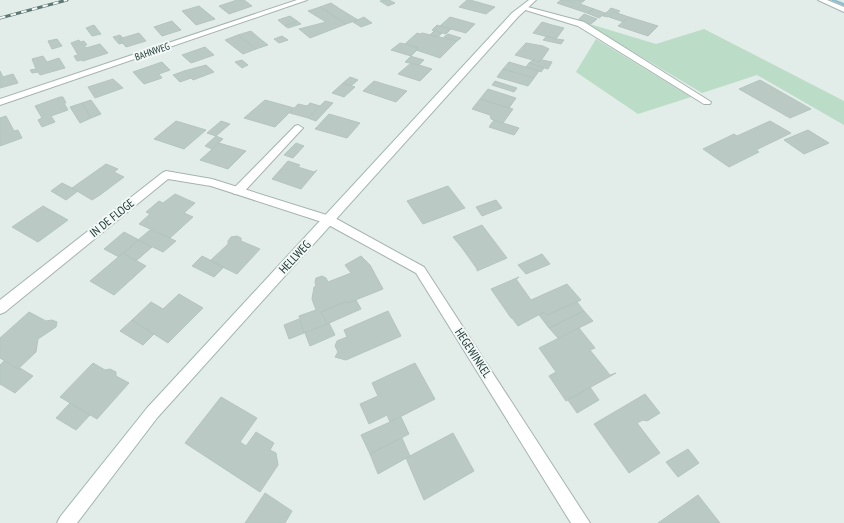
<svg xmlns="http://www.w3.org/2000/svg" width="844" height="523" font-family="'PT Sans Narrow',sans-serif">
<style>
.green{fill:#bbdcc7}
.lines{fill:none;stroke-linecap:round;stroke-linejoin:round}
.stream{fill:#8bbfcf;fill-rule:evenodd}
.building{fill:#bac9c4;stroke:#b4c5c0}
.lane-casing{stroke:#a5b4b0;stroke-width:2}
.street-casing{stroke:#a5b4b0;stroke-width:2}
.secondary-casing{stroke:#a0b7b1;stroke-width:2}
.lane{fill:#fff;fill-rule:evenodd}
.street{fill:#fff;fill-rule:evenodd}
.secondary{fill:#fff;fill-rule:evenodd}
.rail-casing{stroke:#5d7873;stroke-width:3}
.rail{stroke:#f2f8f6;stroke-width:2;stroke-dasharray:5.5;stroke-linecap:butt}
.labels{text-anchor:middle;stroke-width:4;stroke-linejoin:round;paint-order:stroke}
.far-street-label{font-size:10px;fill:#223c38;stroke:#f2f8f6}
.street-label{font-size:12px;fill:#223c38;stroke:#f2f8f6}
</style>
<rect width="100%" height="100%" fill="#e2ece8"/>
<path class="green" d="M583,22L656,44L704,29L844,101V125L757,75L702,93Z
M596,39L691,97L638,114L576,72Z"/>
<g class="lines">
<path class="stream" d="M830,0H836L844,3V6Z"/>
</g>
<path class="building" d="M237,0H244L252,6L229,14L219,6Z
M384,0H389L395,3L388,6L380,1Z
M467,0H470L495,7L486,14L459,7Z
M561,0H585L580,4L594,9L587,13L557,3Z
M331,3L340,9L358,20L346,24L320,7Z
M199,6L215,19L196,25L182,11Z
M320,7L346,24L310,38L299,29L326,22L308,11Z
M611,8L620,11L617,13L614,12L608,17L603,16Z
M594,9L605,13H606L599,18L587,13Z
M614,12L629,17L624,22L609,17Z
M584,14L597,19L591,24L578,20Z
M290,16L297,21L285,26L278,20Z
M364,17L372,23L361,27L353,22Z
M450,17L475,24L466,33L440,26Z
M629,17L658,26L648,36L618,26Z
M172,21L181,30L162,36L154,27Z
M297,21L301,24L288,28L285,26Z
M542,22L552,25L564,28L556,39L533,33Z
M94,25L101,34L92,36L86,28Z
M437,25L440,26L451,29L446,34L432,30Z
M251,31L259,38L268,45L256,49L238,35Z
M434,31L442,33L438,37L430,35Z
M139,33L146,41L126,47L119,39Z
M417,33L420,34L422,33L457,41L440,58L416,50L419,48L405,44Z
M448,34L461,38L457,41L444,37Z
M120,35L123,38L119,39L123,43L119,44L113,37Z
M238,35L256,49L243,54L225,40Z
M282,36L288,40L279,43L274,39Z
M547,36L556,39L564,40L561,44L543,40Z
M57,39L62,46L52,49L48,41Z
M79,40L80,42L84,41L87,45H84L86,48L100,44L108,53L83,61L81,60L77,61L74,56L78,55L71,43Z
M400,43L405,44L419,48L411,56L391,50Z
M526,43L543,46L549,49L540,62L515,55Z
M205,47L214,55L191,63L182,55Z
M43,56L47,62L59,58L65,68L40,75L38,72L32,73L30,70L36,69L32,59Z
M411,56H410L424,60L419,65L405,62Z
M242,60L248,65L242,68L235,62Z
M533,60L540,62L542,60L552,62L548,69L529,63Z
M162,62L170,70L159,74L162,78L144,84L133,72Z
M509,62L526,67L539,71L534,78L503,69Z
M411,63L419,65L432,69L420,81L398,74Z
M529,63L544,68L541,72L539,71L526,67Z
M206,65L214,72L193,80L184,71Z
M503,69L534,78L528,86L497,77Z
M0,71L3,77L13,74L18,83L0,88Z
M184,71L191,78L180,82L173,75Z
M350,77L358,80L351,86L343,83Z
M113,79L123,88L95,98L88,87Z
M760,80L811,109L790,118L739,89Z
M374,81L407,91L396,102L363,91Z
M495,81L517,88L514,92L492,85Z
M343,83L355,87L344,97L332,93Z
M488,89L516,98L509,108L480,99Z
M60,97H63L66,103H64L68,110L51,116L55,122L42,127L38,120L42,118L35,106Z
M480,99L509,108L513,109L503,123L491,119L490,115L472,109Z
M91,100L101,114L91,118L82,103Z
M265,100L294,108L275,127L244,118Z
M325,101L333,103L316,121L308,118Z
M82,103L91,118L80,123L70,107Z
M310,103L320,106L308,118L290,113L298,104L307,106Z
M329,114L360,123L347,138L315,129Z
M6,116L14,131L18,130L22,138L0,146V118Z
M494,120L503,123L519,128L514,135L489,127Z
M176,121L206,130L184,149L154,139Z
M221,121L230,124L216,136L207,133Z
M770,121L791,133L756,150L759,152L729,167L703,149L734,134L737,136Z
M808,130L829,143L804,154L784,140Z
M216,136L223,139L212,149L205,146Z
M219,143L246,151L228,169L200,160Z
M296,143L304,146L293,158L284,155Z
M288,161L300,165L298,167L314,172L317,170L301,189L272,179Z
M106,164L118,169L114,172L124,177L100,195L92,200L72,188Z
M62,183L78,191L66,200L51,191Z
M448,186L465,208L423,224L407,201Z
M175,194L195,203L184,213L193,217L170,238L139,224L150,214L146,212L159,201L163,203Z
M496,200L502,208L482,216L476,207Z
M43,206L68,220L38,242L12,227Z
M482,225L507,258L477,271V269L462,248L453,237Z
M150,230L160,234L176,241L163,252L138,240Z
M124,232L139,240L119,257L104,249Z
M237,236L241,238V241L260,249L237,274L210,261L228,244V241L231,237Z
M138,240L152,247L136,261L123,253Z
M123,253L146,266L114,295L90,281Z
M542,254L550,264L526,274L518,265Z
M202,256L224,267L214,277L192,266Z
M361,256L370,265L383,289L348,303L347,301L321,312L327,324L304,333L299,316L316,310L312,299L314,287L316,286L315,282L316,278L322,276L326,278L328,282L351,273L345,265Z
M519,277L516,279L531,300L567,284L581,300L547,315L544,312L518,326L512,318H511L491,289Z
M179,294L203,308L168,343L132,320L151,302L163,309Z
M356,300L361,309L327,324L321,312L347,301L348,303Z
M577,302L584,311L549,328L539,315L544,312L547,315Z
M388,311L401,336L346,360L335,357L338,352L335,346L337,341L347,337L344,330Z
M584,311L593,321L558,338L549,328Z
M29,312L46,321L52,320L57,322L56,327L38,339L36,352L18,369L0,358V338Z
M299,319L304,333L289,339L284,325Z
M132,320L154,334L143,345L120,331Z
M329,323L335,335L310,346L305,333Z
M579,328L595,348L590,350L610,375L616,373L566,401L549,376L556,372L539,348Z
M4,361L18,369L20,368L33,376L15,393L0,384V365Z
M93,363L105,370L110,369L116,372V376L129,383L97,419L60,397Z
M415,363L435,399L390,422L387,415L369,424L360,404L378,396L372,383Z
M590,387L599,400L577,413L568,400Z
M645,394L660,413L647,421L643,420L637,423L660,453L629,473L594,424Z
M221,397L257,418L240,442L246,446L256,432L274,443L270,450L276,453L278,465L260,492L185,443Z
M70,403L90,415L76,430L56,418Z
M401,417L409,434L370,454L361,435Z
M453,433L474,471L424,500L406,458Z
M402,438L410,456L378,474L370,454Z
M688,449L699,463L678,477L666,462Z
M265,493L292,511L285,523H245Z
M698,495L720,523H658Z"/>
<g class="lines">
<g class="lane-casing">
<path id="lane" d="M524,6L584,22L711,102L710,104H704L578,26L522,9L521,8Z
M298,125L303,128L301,130L242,194H234L233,191L234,188L295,126Z"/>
</g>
<g class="street-casing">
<path id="street" d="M297,0H307L0,105V99Z
M818,0H827L844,7V12Z
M166,171L212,179L333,217L424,267L590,523H571L416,273L325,223L211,186L168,179L5,312L0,314V300L162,173Z"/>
</g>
<g class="secondary-casing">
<path id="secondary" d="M529,0H536L518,17L157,418L77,523H57L60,517L147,408L512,13Z"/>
</g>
<use href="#lane" class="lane"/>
<use href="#street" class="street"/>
<use href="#secondary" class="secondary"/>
<g class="rail-casing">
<path id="rail" d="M0,18L67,0"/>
</g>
<use href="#rail" class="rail"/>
</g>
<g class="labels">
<g class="far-street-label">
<text transform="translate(152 51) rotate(-19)" y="4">BAHNWEG</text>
</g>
<g class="street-label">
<text transform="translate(112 218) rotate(-39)" y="4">IN DE FLOGE</text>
<text transform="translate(295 257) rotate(-47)" y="4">HELLWEG</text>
<text transform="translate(473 353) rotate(57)" y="4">HEGEWINKEL</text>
</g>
</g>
</svg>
